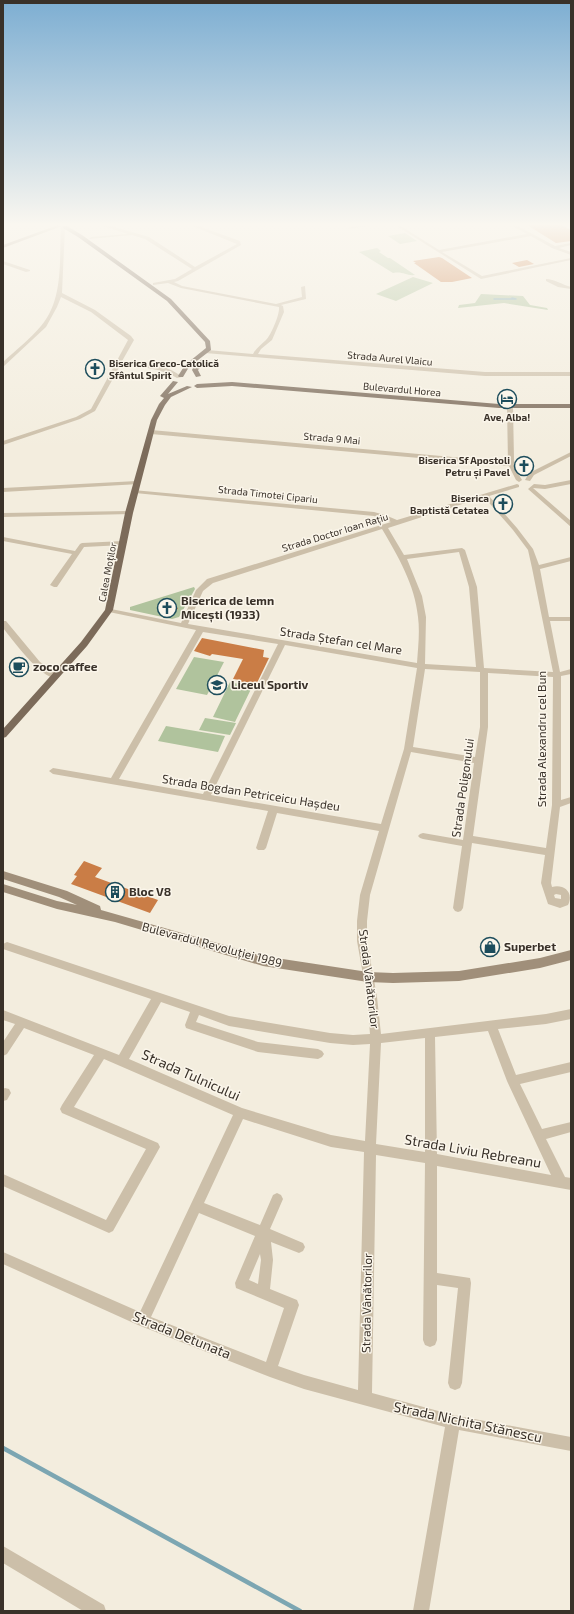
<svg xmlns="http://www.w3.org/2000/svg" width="574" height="1614" font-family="'Exo 2',sans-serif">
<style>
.green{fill:#b0c39d}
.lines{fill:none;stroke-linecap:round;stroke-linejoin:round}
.stream-far1{stroke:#7ca6b2;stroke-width:1.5}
.stream{stroke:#7ca6b2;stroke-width:4.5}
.building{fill:#ca7d46}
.street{fill:#ccbfa9;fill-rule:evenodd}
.secondary{fill:#a08f7a;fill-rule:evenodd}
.primary{fill:#7c6b5a;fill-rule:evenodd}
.labels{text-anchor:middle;stroke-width:3;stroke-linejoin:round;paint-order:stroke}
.far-street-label{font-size:10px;fill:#393129;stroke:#fbf6eb}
.far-poi-label{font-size:10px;font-weight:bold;fill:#393129;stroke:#fbf6eb;text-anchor:end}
.poi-label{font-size:12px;font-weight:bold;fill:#393129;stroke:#fbf6eb;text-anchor:start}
.street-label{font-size:12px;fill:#393129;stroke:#fbf6eb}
.near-street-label{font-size:14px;fill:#393129;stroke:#fbf6eb}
</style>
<rect width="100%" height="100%" fill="#f3edde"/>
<path class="green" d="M405,233L417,241L400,244L388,236Z
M377,248L381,251L379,252L388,258H390L415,275C406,276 403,271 393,273L359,252Z
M413,277L433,283L396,301L376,294Z
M481,294L523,296L530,305L547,308L548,310L504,303L458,308L459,305L475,303Z
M194,587L195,589L179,617L172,619L130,610V607Z
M194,657L224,662L207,695L176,689Z
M230,682L252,687L235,722L213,717Z
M205,718L236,723L230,735L199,730Z
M166,726L225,736L218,752L158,741Z"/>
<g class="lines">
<path class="stream-far1" d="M494,299H516L512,298"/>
<path class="stream" d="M3,1448L300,1611"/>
</g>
<path class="building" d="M524,223H558L571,230V241L556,243Z
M439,257L442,258L472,278L452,282H441L414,263H416L413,261Z
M527,260L534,264L519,267L512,263Z
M173,601L178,609L168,612L163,604Z
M202,638L264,650L263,657L269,658L256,685L239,682L240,680L233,679L243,659L212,654L210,656L194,651Z
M84,861L102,868L95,877L158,900L150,913L71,884L77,876L74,875Z"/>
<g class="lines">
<path class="street" d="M94,223H100L149,237L195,267L237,244L185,223H190L240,241L241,245L178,281L174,282L182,286L276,304L302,297L301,287L305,286L306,299L281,305L283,306L284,312L272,340L261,349L258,354L485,372H571V376H485L205,353V351L207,350L253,354C256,348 261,345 266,340C271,335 280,314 279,307L181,288L168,283L153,285V283L175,279L192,269L145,239L132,235L89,239L91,237L128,234Z
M376,223H385L349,229L347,228Z
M392,223H396L439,250L527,234L507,223H512L555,246L571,243V245L559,248L571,252V255L552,248L531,236L442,252L482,276L571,258V260L481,279Z
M63,226L65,227L62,293L95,310L131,336L134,340L121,363C141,363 166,363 182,377L177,378C159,367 140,367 120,366L95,411L80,419L3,445V441L76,417L91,409L128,340L91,312L61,297L57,307L46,327L3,367V362C16,350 30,339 41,326C64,299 59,260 61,227Z
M3,261L30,270V271L26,272L3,264Z
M546,279C554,279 563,285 571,287V289L558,287L546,281Z
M510,405L513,407L514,460L515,468L522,480L519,482L516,480L509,466L151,434L148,432L151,430L508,462L507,407Z
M571,452V456L534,475L530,481L525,480L529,473Z
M571,480V484L545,489L533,488L571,521V527L528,489L534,484L545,485Z
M137,481L140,483L139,484L3,492V488Z
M517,484L519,485V487L489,496L517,528L533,549L539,565L571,557V561L540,569L549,617H571V621H550L560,672L571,669V674L561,676V800L571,797V803L560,807L551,883L552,887C564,884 574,892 568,905L560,908L548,904L541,883L545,855L472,843L463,908L461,911L458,912L455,911L453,908L462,846L423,839L420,838L418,836L420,834L423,833L463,840L474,763L411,752L370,895L367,921V941L377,997L381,1034L546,1014L571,1009V1019L546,1024L498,1029L516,1075L571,1062V1072L520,1084L542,1129L571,1122V1132L546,1139L565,1177L571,1178V1190L437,1166V1273L470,1278L471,1283L462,1383L460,1388L455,1390L450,1388L448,1383L458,1288L437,1285V1340L435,1345L430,1347L425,1345L423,1340L425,1163L376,1155L372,1393L453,1415L571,1437V1451L459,1430L429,1611H413L445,1427L304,1389L270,1377L138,1325L3,1264V1252L140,1312L233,1115L104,1059L74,1107L158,1143L160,1147L113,1231L109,1233L3,1186V1174L106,1220L146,1149L62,1113L60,1109L62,1105L94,1055L24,1028L7,1054L3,1056V1042L15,1024L3,1020V1010L119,1055L151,999L3,949V944L7,942L229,1016L330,1033L353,1035L370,1034L367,997L357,941V921L360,895L379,831L277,813L266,848L264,850H258L256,848L268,811L53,774L49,771L53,768L111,778L196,630L109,612H106V608L181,623L196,590L207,579L391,522L374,516L135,493L132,491L133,490L374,512L385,515L397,520ZM484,497L513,530L528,550L532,568L553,672L484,668L477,587L465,550L462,548L404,555L388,528ZM382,529C398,556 415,585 418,617C420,632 418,648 417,663L188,624L203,591L213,583ZM459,552L469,587L476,667L425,664L426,617L422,596L407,559ZM203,632L278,644L203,794L119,779ZM285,645L417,668L404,749L381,824L211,795ZM425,669L480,672V727L475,757L413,747ZM488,673L553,677L552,805L546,848L473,836L488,727ZM556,894L561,895V899L555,898L554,895ZM161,1002L190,1012L185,1025L186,1028L258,1052L318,1059L322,1057L324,1054L322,1051L318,1049L258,1042L196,1022L199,1015L229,1026L330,1043L353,1045L370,1044L365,1141L331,1135L242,1108L129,1059ZM488,1031L507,1081L551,1175L437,1154L435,1037ZM425,1038V1152L376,1144L381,1043ZM243,1119L331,1147L364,1152L358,1390L304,1375L278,1366L299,1305L297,1300L270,1289L273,1260L271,1242L299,1253L303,1251L305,1247L303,1243L270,1229L283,1199L281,1195L277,1193L273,1195L260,1225L204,1203ZM199,1213L255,1236L235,1283L236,1288L284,1308L266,1362L151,1317ZM260,1254L261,1260L258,1284L249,1280Z
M129,511L132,513L131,514L3,517V513Z
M3,537L75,551L80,544L82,543L123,541L126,543L123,545L84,547L57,587H54L50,585L72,554L3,541Z
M3,621H6L40,662L58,674L59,676L58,678C42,681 12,639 3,628Z
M5,1088L9,1089L11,1093L7,1100L3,1101V1089Z
M3,1546L104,1605L106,1611H83L3,1563Z"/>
<path class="secondary" d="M68,223H75L69,225L67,224Z
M58,225L62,226L3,248V245Z
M3,871L67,891L100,906L101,910L263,956L368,972L393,973L459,971L540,958L571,950V960L540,968L459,981L393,983L368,982L263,966L115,922L57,909L3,892V884L57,901L77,905L59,897L3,879Z"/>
<path class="primary" d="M63,226H67L82,235L171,299L210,341L211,350L189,367L183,377H179L178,376L185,365L206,348L205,342L167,301L78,237L63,228Z
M202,359L207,360L198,370L201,376L196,377L192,370L194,366Z
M173,381L178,382L168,394L187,386L192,387L171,397L165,405L157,420L133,513L113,610L87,646L6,737L3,738V729L81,642L105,610L125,513L151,420L159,404L164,398L160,396Z
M232,382L499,404H571V408H499L232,386L197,388L194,386L197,384Z"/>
</g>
<linearGradient id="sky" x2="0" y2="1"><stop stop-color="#7daed2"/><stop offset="0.5" stop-color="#faf7f0"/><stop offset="1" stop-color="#faf7f0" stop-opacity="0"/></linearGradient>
<rect width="574" height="449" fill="url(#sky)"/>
<defs>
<g id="church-ring" transform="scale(1)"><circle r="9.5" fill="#fbf6eb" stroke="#1d4d5c" stroke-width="1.5"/><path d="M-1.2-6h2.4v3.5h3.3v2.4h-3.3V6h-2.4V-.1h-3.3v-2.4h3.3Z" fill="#1d4d5c"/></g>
<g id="hotel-ring" transform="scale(1)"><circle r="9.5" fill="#fbf6eb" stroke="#1d4d5c" stroke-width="1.5"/><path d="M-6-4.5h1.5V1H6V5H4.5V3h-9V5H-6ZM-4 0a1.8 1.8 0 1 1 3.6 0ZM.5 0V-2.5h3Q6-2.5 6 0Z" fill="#1d4d5c"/></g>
<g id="cafe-ring" transform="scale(1)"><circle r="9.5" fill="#fbf6eb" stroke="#1d4d5c" stroke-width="1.5"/><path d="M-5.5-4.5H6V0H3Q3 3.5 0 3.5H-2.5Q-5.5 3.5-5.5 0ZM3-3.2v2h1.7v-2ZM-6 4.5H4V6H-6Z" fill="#1d4d5c"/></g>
<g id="school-ring" transform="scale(1)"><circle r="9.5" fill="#fbf6eb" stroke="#1d4d5c" stroke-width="1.5"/><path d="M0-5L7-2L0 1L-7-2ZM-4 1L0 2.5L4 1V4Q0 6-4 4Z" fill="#1d4d5c"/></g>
<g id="building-ring" transform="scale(1)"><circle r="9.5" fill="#fbf6eb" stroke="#1d4d5c" stroke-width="1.5"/><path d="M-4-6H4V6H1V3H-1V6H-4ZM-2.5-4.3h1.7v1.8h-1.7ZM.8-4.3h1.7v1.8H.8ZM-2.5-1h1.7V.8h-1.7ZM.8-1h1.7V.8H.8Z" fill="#1d4d5c"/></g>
<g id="shop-ring" transform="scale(1)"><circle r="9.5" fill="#fbf6eb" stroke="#1d4d5c" stroke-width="1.5"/><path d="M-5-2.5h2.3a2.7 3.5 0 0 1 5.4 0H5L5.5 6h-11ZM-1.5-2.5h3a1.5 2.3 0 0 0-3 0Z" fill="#1d4d5c"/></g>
</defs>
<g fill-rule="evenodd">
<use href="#church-ring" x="95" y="369"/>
<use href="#hotel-ring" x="507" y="399"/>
<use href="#church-ring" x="524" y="466"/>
<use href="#church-ring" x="503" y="504"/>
<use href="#church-ring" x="167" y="608"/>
<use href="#cafe-ring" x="19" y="667"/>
<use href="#school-ring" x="217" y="685"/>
<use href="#building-ring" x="115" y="892"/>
<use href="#shop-ring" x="490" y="947"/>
</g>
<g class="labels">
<g class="far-street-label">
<text transform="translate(390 358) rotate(5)" y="4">Strada Aurel Vlaicu</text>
<text transform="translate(402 389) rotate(5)" y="4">Bulevardul Horea</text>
<text transform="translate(332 438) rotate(5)" y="4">Strada 9 Mai</text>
<text transform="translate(268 494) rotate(6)" y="4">Strada Timotei Cipariu</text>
<text transform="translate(335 532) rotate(-17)" y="4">Strada Doctor Ioan Rațiu</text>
<text transform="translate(107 572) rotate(-79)" y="4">Calea Moților</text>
</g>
<g class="far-poi-label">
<text x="109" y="367" text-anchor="start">Biserica Greco-Catolică<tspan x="109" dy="12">Sfântul Spirit</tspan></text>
<text x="507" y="421" text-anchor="middle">Ave, Alba!</text>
<text x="510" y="464">Biserica Sf Apostoli<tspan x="510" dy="12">Petru și Pavel</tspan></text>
<text x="489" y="502">Biserica<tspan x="489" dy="12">Baptistă Cetatea</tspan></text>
</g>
<g class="poi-label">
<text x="181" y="605">Biserica de lemn<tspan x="181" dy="14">Micești (1933)</tspan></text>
<text x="33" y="671">zoco caffee</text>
<text x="231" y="689">Liceul Sportiv</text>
<text x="129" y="896">Bloc V8</text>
<text x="504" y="951">Superbet</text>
</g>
<g class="street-label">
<text transform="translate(341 641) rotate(9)" y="4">Strada Ștefan cel Mare</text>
<text transform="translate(542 739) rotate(-90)" y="4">Strada Alexandru cel Bun</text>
<text transform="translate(463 788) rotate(-82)" y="4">Strada Poligonului</text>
<text transform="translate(251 793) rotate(9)" y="4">Strada Bogdan Petriceicu Hașdeu</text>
<text transform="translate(212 945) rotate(15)" y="4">Bulevardul Revoluției 1989</text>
<text transform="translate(369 979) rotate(83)" y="4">Strada Vânătorilor</text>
<text transform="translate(367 1303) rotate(-89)" y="4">Strada Vânătorilor</text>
</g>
<g class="near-street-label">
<text transform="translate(191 1075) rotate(24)" y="5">Strada Tulnicului</text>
<text transform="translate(473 1151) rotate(10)" y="5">Strada Liviu Rebreanu</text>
<text transform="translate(182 1335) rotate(22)" y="5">Strada Detunata</text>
<text transform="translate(468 1422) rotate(12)" y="5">Strada Nichita Stănescu</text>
</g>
</g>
<rect width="574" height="1614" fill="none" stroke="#393129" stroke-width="8"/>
</svg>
